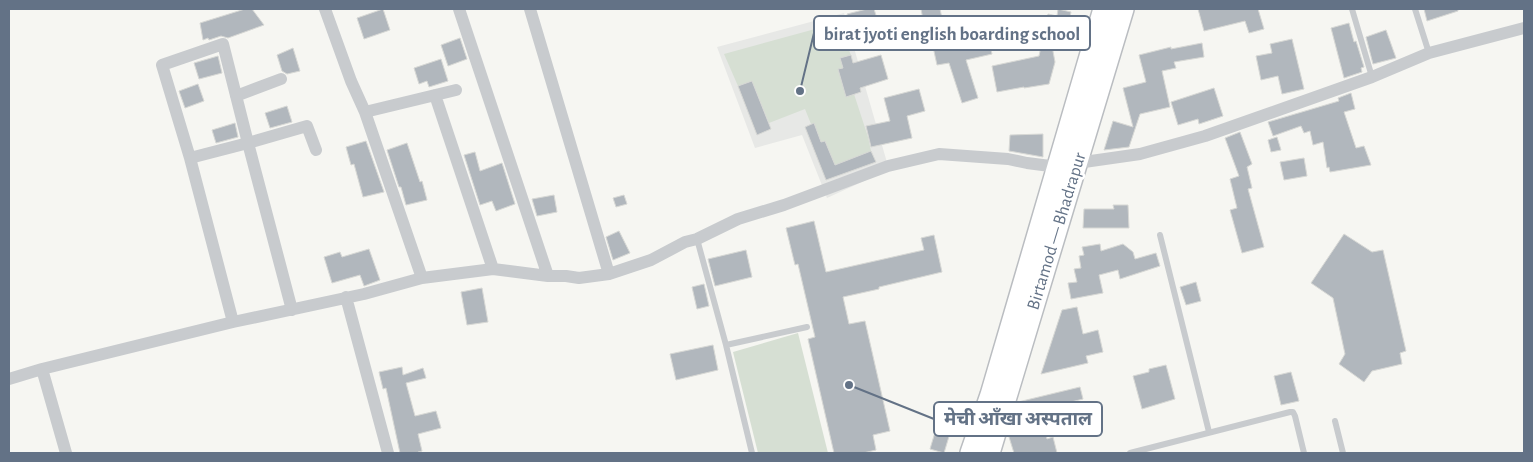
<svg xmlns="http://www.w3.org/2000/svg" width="1533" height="462" font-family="'Alegreya Sans','Noto Sans Devanagari',sans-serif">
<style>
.built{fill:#e7e8e6}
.green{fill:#d6dfd3}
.building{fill:#b1b7bd;stroke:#d7d8d5}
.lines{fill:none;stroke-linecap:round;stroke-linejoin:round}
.primary-casing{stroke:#babdc1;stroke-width:24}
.lane{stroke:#c8cbce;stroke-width:6}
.street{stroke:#c8cbce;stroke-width:12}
.primary{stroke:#fff;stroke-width:21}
.labels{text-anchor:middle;stroke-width:5;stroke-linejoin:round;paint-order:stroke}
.street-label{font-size:18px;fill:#637286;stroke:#fff}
.leader{fill:none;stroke:#637286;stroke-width:2}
.callout-dot{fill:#637286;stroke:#fff;stroke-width:2}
.callout{fill:#fff;stroke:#637286;stroke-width:2}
.callout-label{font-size:19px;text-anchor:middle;font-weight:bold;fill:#637286}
</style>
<rect width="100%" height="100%" fill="#f6f6f2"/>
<path class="built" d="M844,13L888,166V170L827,198L802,135L755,148L717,47Z"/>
<path class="green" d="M837,23L851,55L840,58L843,68L838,70L846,96L854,94L868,137L871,151L835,165L825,141L821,142L814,123L811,124L805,109L769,123L752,81L738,86L724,54Z
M798,333L828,453H758L733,352Z"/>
<path class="building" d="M245,9H252L264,25L228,38L221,36L209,40L208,38L203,40L200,23Z
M383,9L390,30L364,39L357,18Z
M867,9H874L880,28L853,35L847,14Z
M921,9H940L946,37L985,27L992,54L966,60L978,98L962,103L949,63L937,65L928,24L924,25Z
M1058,9L1071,12L1063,48L1052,46L1055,62L1049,84L1024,88V87L997,92L992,66L1039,56L1048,14L1057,16Z
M1198,9H1258L1264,29L1249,33L1245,21L1204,31Z
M1424,9H1458V11L1427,21Z
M1349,23L1354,42L1356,41L1364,67L1361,68L1362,72L1344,78L1331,28Z
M1386,30L1396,58L1373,64L1366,37Z
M460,38L467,59L448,66L441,45Z
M1292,39L1304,89L1282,94L1278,76L1261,80L1256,56L1272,53L1270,44Z
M1202,43L1204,57L1174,62L1176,68L1162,71L1170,107L1140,114L1129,147L1104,150L1113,121L1133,127L1123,88L1146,82L1139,55L1171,47V49Z
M293,48L300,71L287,74L282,71L277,55Z
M851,55L853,63L881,55L888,79L860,88L861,92L846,97L838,69L843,68L840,58Z
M218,56L222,73L199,79L194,63Z
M441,59L448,81L429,87L427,81L419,84L414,68Z
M752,81L771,129L757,135L738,86Z
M198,84L204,101L185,108L179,91Z
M1214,88L1223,116L1199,124L1198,119L1178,125L1171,102Z
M919,89L925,111L907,116L912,138L871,147L866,126L890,121L884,98Z
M1351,93L1355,109L1344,112L1356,148L1364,146L1371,165L1330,172L1329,167L1327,168L1323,142L1313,145L1310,131L1304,133L1301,126L1273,136L1268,122L1339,101L1338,98Z
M287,106L292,122L270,128L265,113Z
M235,123L238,137L216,143L212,130Z
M814,123L821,142L825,141L835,165L871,151L876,162L826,180L805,127Z
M1240,132L1252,164L1247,167L1252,188L1248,189L1264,247L1242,253L1230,210L1237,208L1230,179L1239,176L1225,138Z
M1043,134V157L1009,151L1010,135Z
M1277,137L1281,150L1271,152L1268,140Z
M366,141L384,192L363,197L354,164L351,165L346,147Z
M407,143L420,182L422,181L427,200L406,205L401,187H399L387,150Z
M475,152L480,171L502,163L515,204L496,211L492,201L480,205L464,155Z
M1304,158L1307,176L1284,180L1280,162Z
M554,195L557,212L537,216L532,199Z
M624,195L627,204L616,207L613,198Z
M1113,205H1128L1129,228H1083L1084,209H1114Z
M814,221L826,272L924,250L921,238L934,235L942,272L879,287V289L843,297L849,324L865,321L890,431L873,435L876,450L863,453H834L808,339L815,337L798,264L795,265L786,228Z
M619,231L630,253L613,260L606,237Z
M1344,234L1372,252L1383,250L1406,351L1400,353L1402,364L1372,371L1364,382L1339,364L1345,354L1333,298L1311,283Z
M1100,244L1101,251L1123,244L1133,252L1135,259L1156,253L1160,266L1120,279L1118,270L1099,275L1103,293L1071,299L1068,283L1077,282L1074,269L1081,268L1079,256L1084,255L1082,247Z
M369,249L380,280L364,286L360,275L332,283L324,257L340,252L342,257Z
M746,250L752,277L715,286L708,259Z
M1196,282L1201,301L1186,305L1180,287Z
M704,284L709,306L697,309L692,287Z
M482,288L488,322L467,325L461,292Z
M1077,307L1083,334L1098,330L1103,352L1086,356L1088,363L1041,374L1062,310Z
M713,345L718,370L676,380L670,354Z
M1166,365L1175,399L1142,409L1133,376L1149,372V369Z
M402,367L403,375L423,368L426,378L406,383L415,416L436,411L441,428L418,434L422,451L418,452V453H400L386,388L383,389L379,372Z
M1291,372L1299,401L1281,405L1274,376Z
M1080,387L1083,399L1059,405L1061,411L1041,415L1047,439L1053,437L1057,453H1014L1009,437L1018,402Z
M942,409L956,413L944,453L930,449Z"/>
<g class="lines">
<g class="primary-casing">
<path id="primary" d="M971,453L991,395L1104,9
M989,453L1123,9"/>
</g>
<path class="lane" d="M1352,9L1372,77
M1415,9L1429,53
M1160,235L1209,432
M697,239L726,345L752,453
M726,345L807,327
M1335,421L1343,453
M1130,453L1290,412H1293L1295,416L1304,453"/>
<path class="street" d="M325,9L351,81L365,112
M459,9L548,276
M530,9L609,274
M223,44L248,143L190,158L162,65Z
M435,95L493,269
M236,96L281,79
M190,158L233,322
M422,278L365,112L456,90
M346,297L388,453
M292,310L248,143L307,126L316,150
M42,369L66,453
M9,379L42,369L233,322L364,294L422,278L493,269L548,276H566L579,278L609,274L651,260L685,242L697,239L738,219L784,205L888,166L939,154L1008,159L1027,163L1058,167L1077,163L1140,154L1205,136L1372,77L1429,53L1524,28"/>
<use href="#primary" class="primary"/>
</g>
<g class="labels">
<g class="street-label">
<text transform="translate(1056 231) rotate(-73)" y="6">Birtamod — Bhadrapur</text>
</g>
</g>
<path class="leader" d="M800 91L814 33M849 385L934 419"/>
<g class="callout-dot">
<circle cx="800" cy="91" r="5"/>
<circle cx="849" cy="385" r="5"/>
</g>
<g class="callout">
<rect x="814" y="16" width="276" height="34" rx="5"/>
<rect x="934" y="402" width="168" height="34" rx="5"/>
</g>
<g class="callout-label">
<text x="952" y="40">birat jyoti english boarding school</text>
<text x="1018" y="425">मेची आँखा अस्पताल</text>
</g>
<rect width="1533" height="462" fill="none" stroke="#637286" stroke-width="20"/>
</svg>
